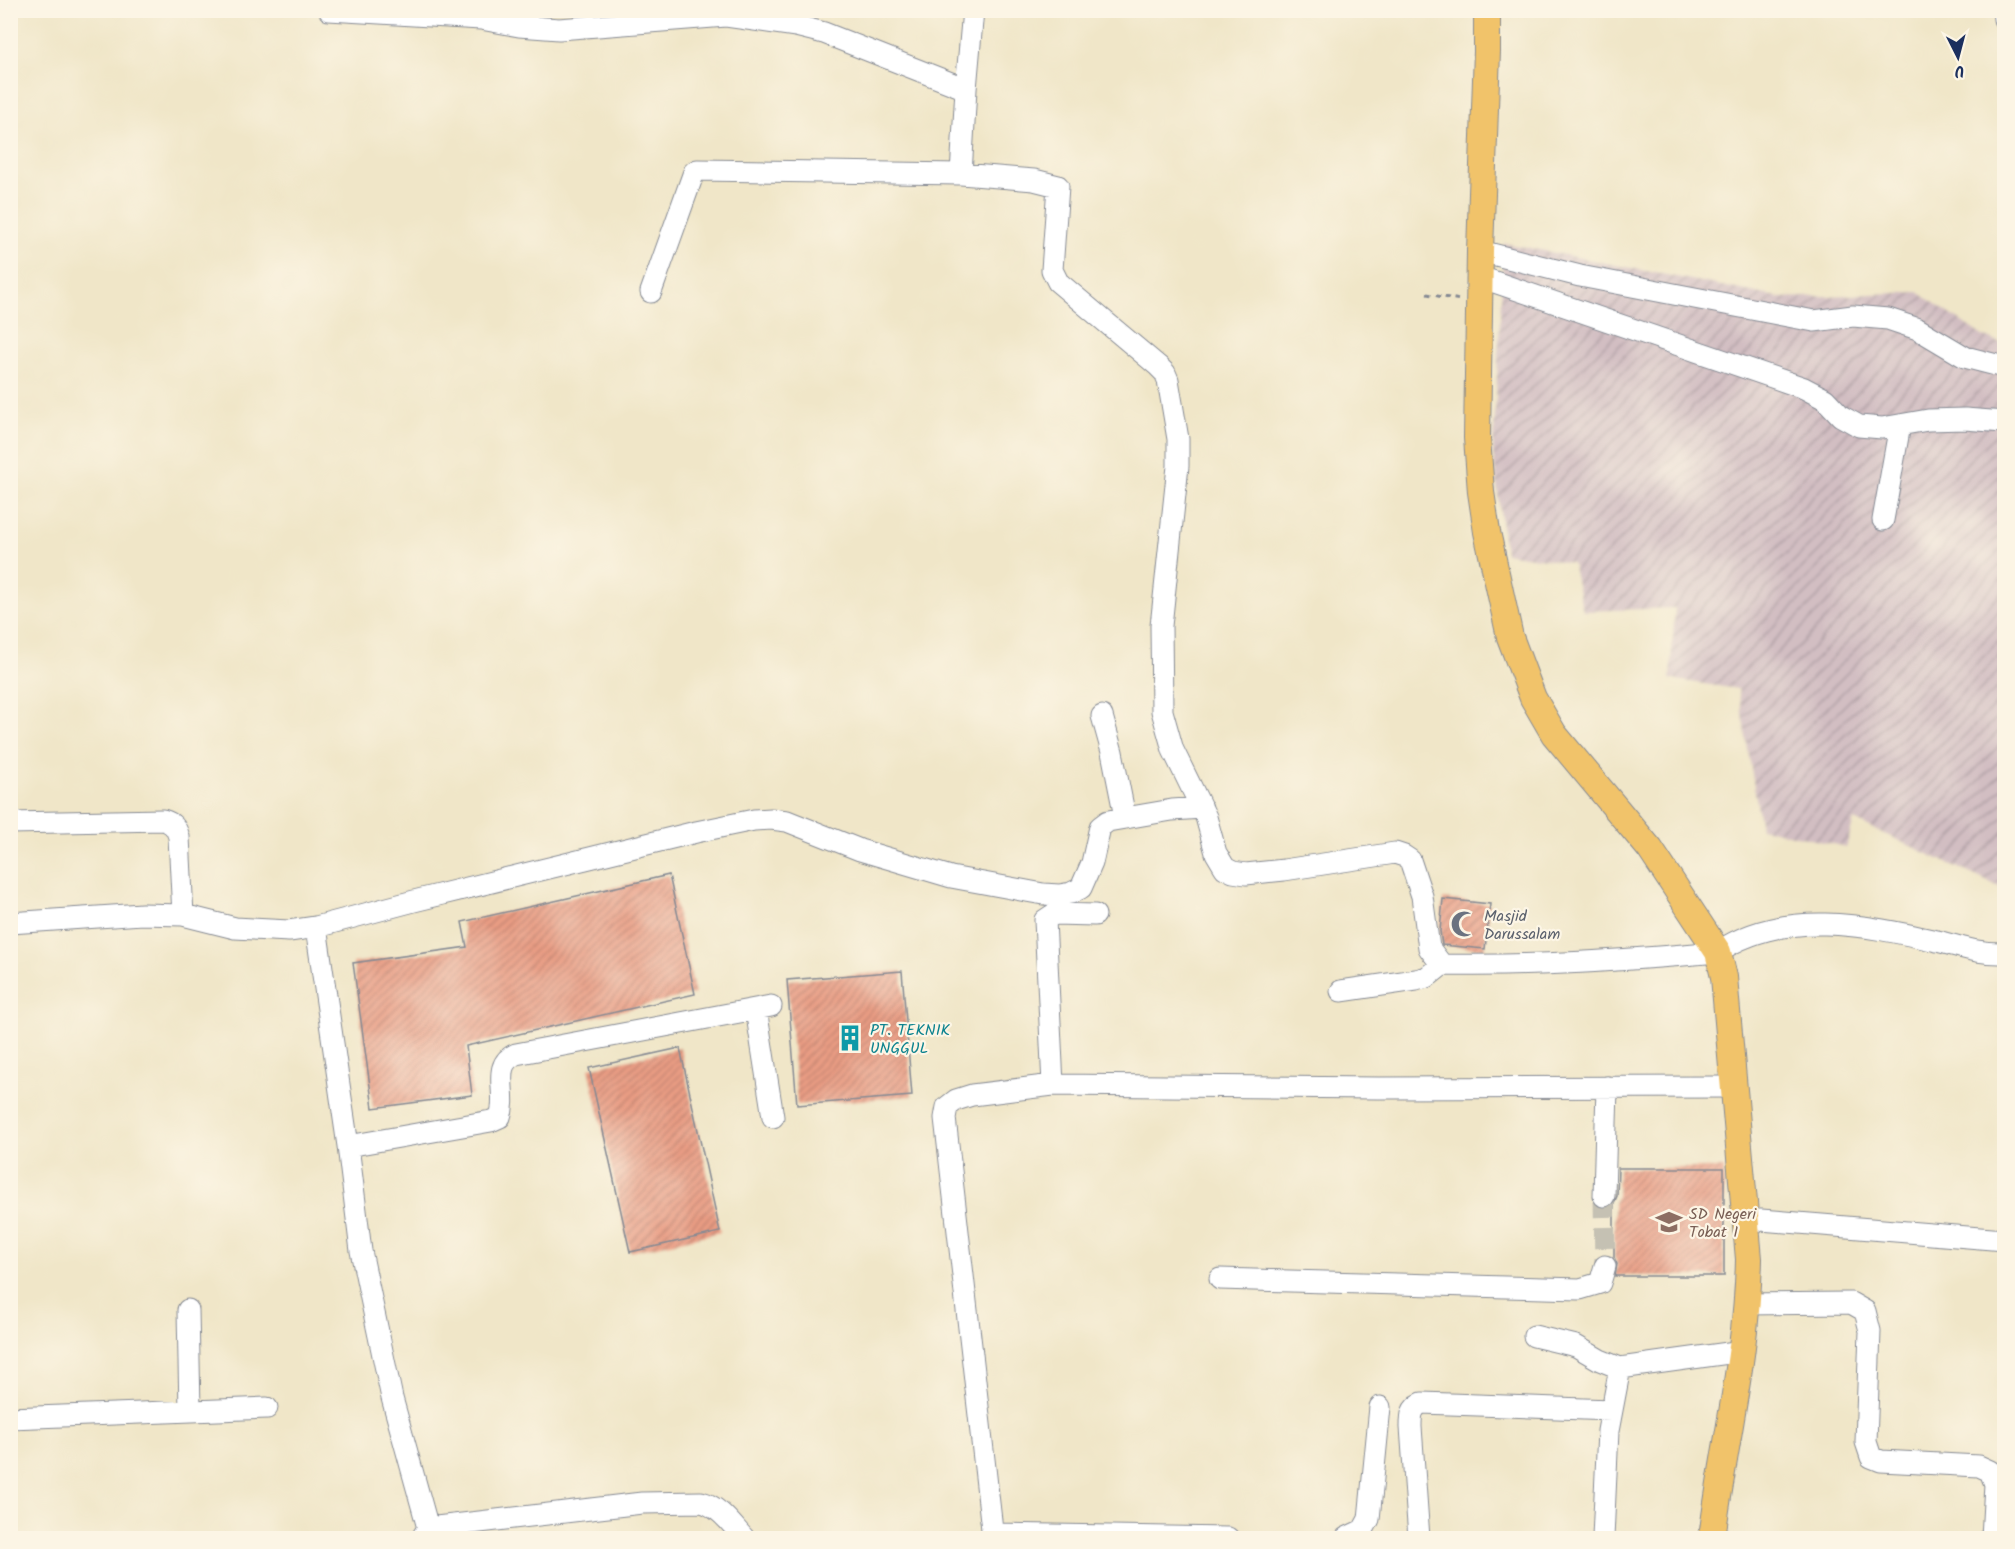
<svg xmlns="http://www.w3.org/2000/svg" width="2015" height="1549" font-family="Kalam,sans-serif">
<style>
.industrial{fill:url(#industrial-furrows)}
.building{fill:url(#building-hatch)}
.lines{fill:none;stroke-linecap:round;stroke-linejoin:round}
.minor-tunnel{stroke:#c5c1b3;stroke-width:21;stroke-dasharray:21 10;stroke-linecap:butt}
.minor-casing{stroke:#868a93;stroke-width:23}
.major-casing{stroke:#868a93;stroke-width:28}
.path{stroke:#868a93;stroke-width:3;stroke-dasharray:4.5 4.5;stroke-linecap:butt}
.minor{stroke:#fff;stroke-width:21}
.major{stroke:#f1c36a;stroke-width:26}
.labels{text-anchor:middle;stroke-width:4.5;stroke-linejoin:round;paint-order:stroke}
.worship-label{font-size:16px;fill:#5b616d;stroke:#fcf5e5;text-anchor:start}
.culture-label{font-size:16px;fill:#0d838f;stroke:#fcf5e5;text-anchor:start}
.education-label{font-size:16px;fill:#785e54;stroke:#fcf5e5;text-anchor:start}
</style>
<defs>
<pattern id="industrial-furrows" width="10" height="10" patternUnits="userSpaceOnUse" patternTransform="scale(1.5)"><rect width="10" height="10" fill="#d2bec2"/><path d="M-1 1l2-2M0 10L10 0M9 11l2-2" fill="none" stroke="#aa9ba1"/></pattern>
<pattern id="building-hatch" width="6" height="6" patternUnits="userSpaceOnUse" patternTransform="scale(1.5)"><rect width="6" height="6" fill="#e99c83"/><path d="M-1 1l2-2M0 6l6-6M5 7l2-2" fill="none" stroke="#bc806e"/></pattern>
</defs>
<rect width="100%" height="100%" fill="#fcf5e5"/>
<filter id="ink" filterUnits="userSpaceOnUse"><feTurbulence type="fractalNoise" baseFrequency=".0167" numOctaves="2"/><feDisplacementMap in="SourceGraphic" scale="12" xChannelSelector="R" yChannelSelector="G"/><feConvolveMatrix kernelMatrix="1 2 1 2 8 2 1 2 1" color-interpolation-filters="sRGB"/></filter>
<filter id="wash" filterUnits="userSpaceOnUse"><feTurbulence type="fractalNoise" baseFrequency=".008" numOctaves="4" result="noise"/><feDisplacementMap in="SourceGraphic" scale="24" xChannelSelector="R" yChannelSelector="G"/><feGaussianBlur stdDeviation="1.35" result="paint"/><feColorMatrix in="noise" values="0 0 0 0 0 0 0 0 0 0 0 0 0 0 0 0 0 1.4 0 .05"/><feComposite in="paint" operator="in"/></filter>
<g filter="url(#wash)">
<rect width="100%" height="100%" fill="#f0e6c8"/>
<path class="industrial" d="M1504,243L1782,298L1918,292L1984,337L2004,344V889L1854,820L1846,847L1761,828L1738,689L1670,679L1675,608L1583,611L1572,563L1505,553L1493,452Z"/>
<g id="blocks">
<path class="building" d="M669,875L695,994L466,1046L472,1095L373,1108L353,963L467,947L462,922Z
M1443,899L1490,904L1485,949L1442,945L1440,931Z
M902,971L912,1096L797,1105L787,980Z
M680,1048L720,1232L630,1252L589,1068Z
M1618,1168H1724V1276H1615L1617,1264L1614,1257V1203L1617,1196Z"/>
</g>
</g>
<g filter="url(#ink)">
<use href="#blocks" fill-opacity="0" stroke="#868a93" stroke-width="1.5"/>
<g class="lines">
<path class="minor-tunnel" d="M1604,1196L1605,1266"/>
<g class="minor-casing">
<path id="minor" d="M329,10L481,19L519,26L559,29L726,16L796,26L824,33L966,89L961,174
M2003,10L2004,19
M966,89L973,10
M1480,251L1580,276L1814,321L1853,316L1888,319L1918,329L1965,357L2004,367
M1480,277L1804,388L1825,399L1841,416L1859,426L1882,428L1928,420L1965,419L2004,422
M651,292L694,172L697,170L961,174L1034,180L1058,186L1052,270L1058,282L1158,366L1165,373L1168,380L1178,439V466L1161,626L1162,711L1173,750L1206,817L1216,853L1225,868L1233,872L1246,874L1284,870L1395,853L1404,856L1410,860L1422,896L1429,948L1442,965C1535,967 1626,960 1718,952C1783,908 1866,925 1937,941C1962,947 1978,954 2004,953
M1883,520L1900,425
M1102,716L1112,752L1125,817
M10,823L163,820C173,823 176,827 179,837L183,915
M10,923L142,914L183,915L235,928L289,931L316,927L414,901L696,832L754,820L771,819L787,821L860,850L951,877L1043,894L1059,895L1071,893L1081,888L1092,863L1100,827L1108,821L1172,810L1202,808
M316,927L348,1146L361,1251L392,1398L428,1528L422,1538
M1341,991L1416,980L1427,977L1442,965
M756,1009L773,1117
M1053,1085L1045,920L1054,914L1095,915
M348,1146L491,1121L500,1117C509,1094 490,1065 516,1054L771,1006
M1604,1196L1607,1087
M1747,1221L1761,1220L2004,1240
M1220,1279L1580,1289L1600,1283L1605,1266
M1748,1304L1851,1303L1865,1311L1870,1331L1866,1442L1871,1457L1881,1461L1979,1466L1990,1471L1995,1484L1992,1538
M188,1310L190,1411
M1534,1336L1576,1346L1600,1360L1620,1368L1743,1351
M10,1418L267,1408
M428,1528L642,1503L701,1502C719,1506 732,1525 744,1538
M992,1534L1228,1538
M993,1538L945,1118L947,1107L956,1100L972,1095L1053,1085L1379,1088L1735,1087
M1346,1538L1363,1530L1369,1519L1380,1407
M1419,1538L1411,1427C1411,1415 1411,1408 1422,1403L1611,1410
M1603,1538L1608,1431L1620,1368"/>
</g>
<g class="major-casing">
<path id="major" d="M1487,10V51L1480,251L1477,438L1481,492L1487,532L1510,637L1533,698L1554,734L1650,849L1718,952L1724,977L1749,1259C1747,1355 1724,1444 1712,1538"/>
</g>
<path class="path" d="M1427,294L1460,300"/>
<use href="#minor" class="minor"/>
<use href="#major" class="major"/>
</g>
</g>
<defs>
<g id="mosque-bare" transform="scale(2.07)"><path d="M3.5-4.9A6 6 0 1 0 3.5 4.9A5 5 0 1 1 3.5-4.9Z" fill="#6b7280" stroke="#fcf5e5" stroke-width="2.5" paint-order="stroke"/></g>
<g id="building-bare" transform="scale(2.07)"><path d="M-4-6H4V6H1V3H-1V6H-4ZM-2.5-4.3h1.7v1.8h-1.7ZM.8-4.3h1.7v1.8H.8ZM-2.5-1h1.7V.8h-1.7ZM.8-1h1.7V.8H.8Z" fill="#0f9aa8" stroke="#fcf5e5" stroke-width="2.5" paint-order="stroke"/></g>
<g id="school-bare" transform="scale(2.07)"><path d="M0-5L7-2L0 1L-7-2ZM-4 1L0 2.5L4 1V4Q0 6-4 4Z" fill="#8d6e63" stroke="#fcf5e5" stroke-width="2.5" paint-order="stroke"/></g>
</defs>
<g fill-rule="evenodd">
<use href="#mosque-bare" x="1464" y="924"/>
<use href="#building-bare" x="850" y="1038"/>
<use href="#school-bare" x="1669" y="1222"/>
</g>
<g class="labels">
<g class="worship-label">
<text x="1484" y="921">Masjid<tspan x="1484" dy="18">Darussalam</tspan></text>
</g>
<g class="culture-label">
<text x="870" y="1035">PT. TEKNIK<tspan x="870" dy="18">UNGGUL</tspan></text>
</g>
<g class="education-label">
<text x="1689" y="1219">SD Negeri<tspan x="1689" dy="18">Tobat I</tspan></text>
</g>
</g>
<rect width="2015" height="1549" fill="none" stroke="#fcf5e5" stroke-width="36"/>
<g transform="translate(1958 57) rotate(174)" stroke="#fcf5e5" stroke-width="4.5" paint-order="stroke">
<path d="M0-4.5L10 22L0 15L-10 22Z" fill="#1b2f5e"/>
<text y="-9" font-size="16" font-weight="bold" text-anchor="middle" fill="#1b2f5e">U</text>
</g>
</svg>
